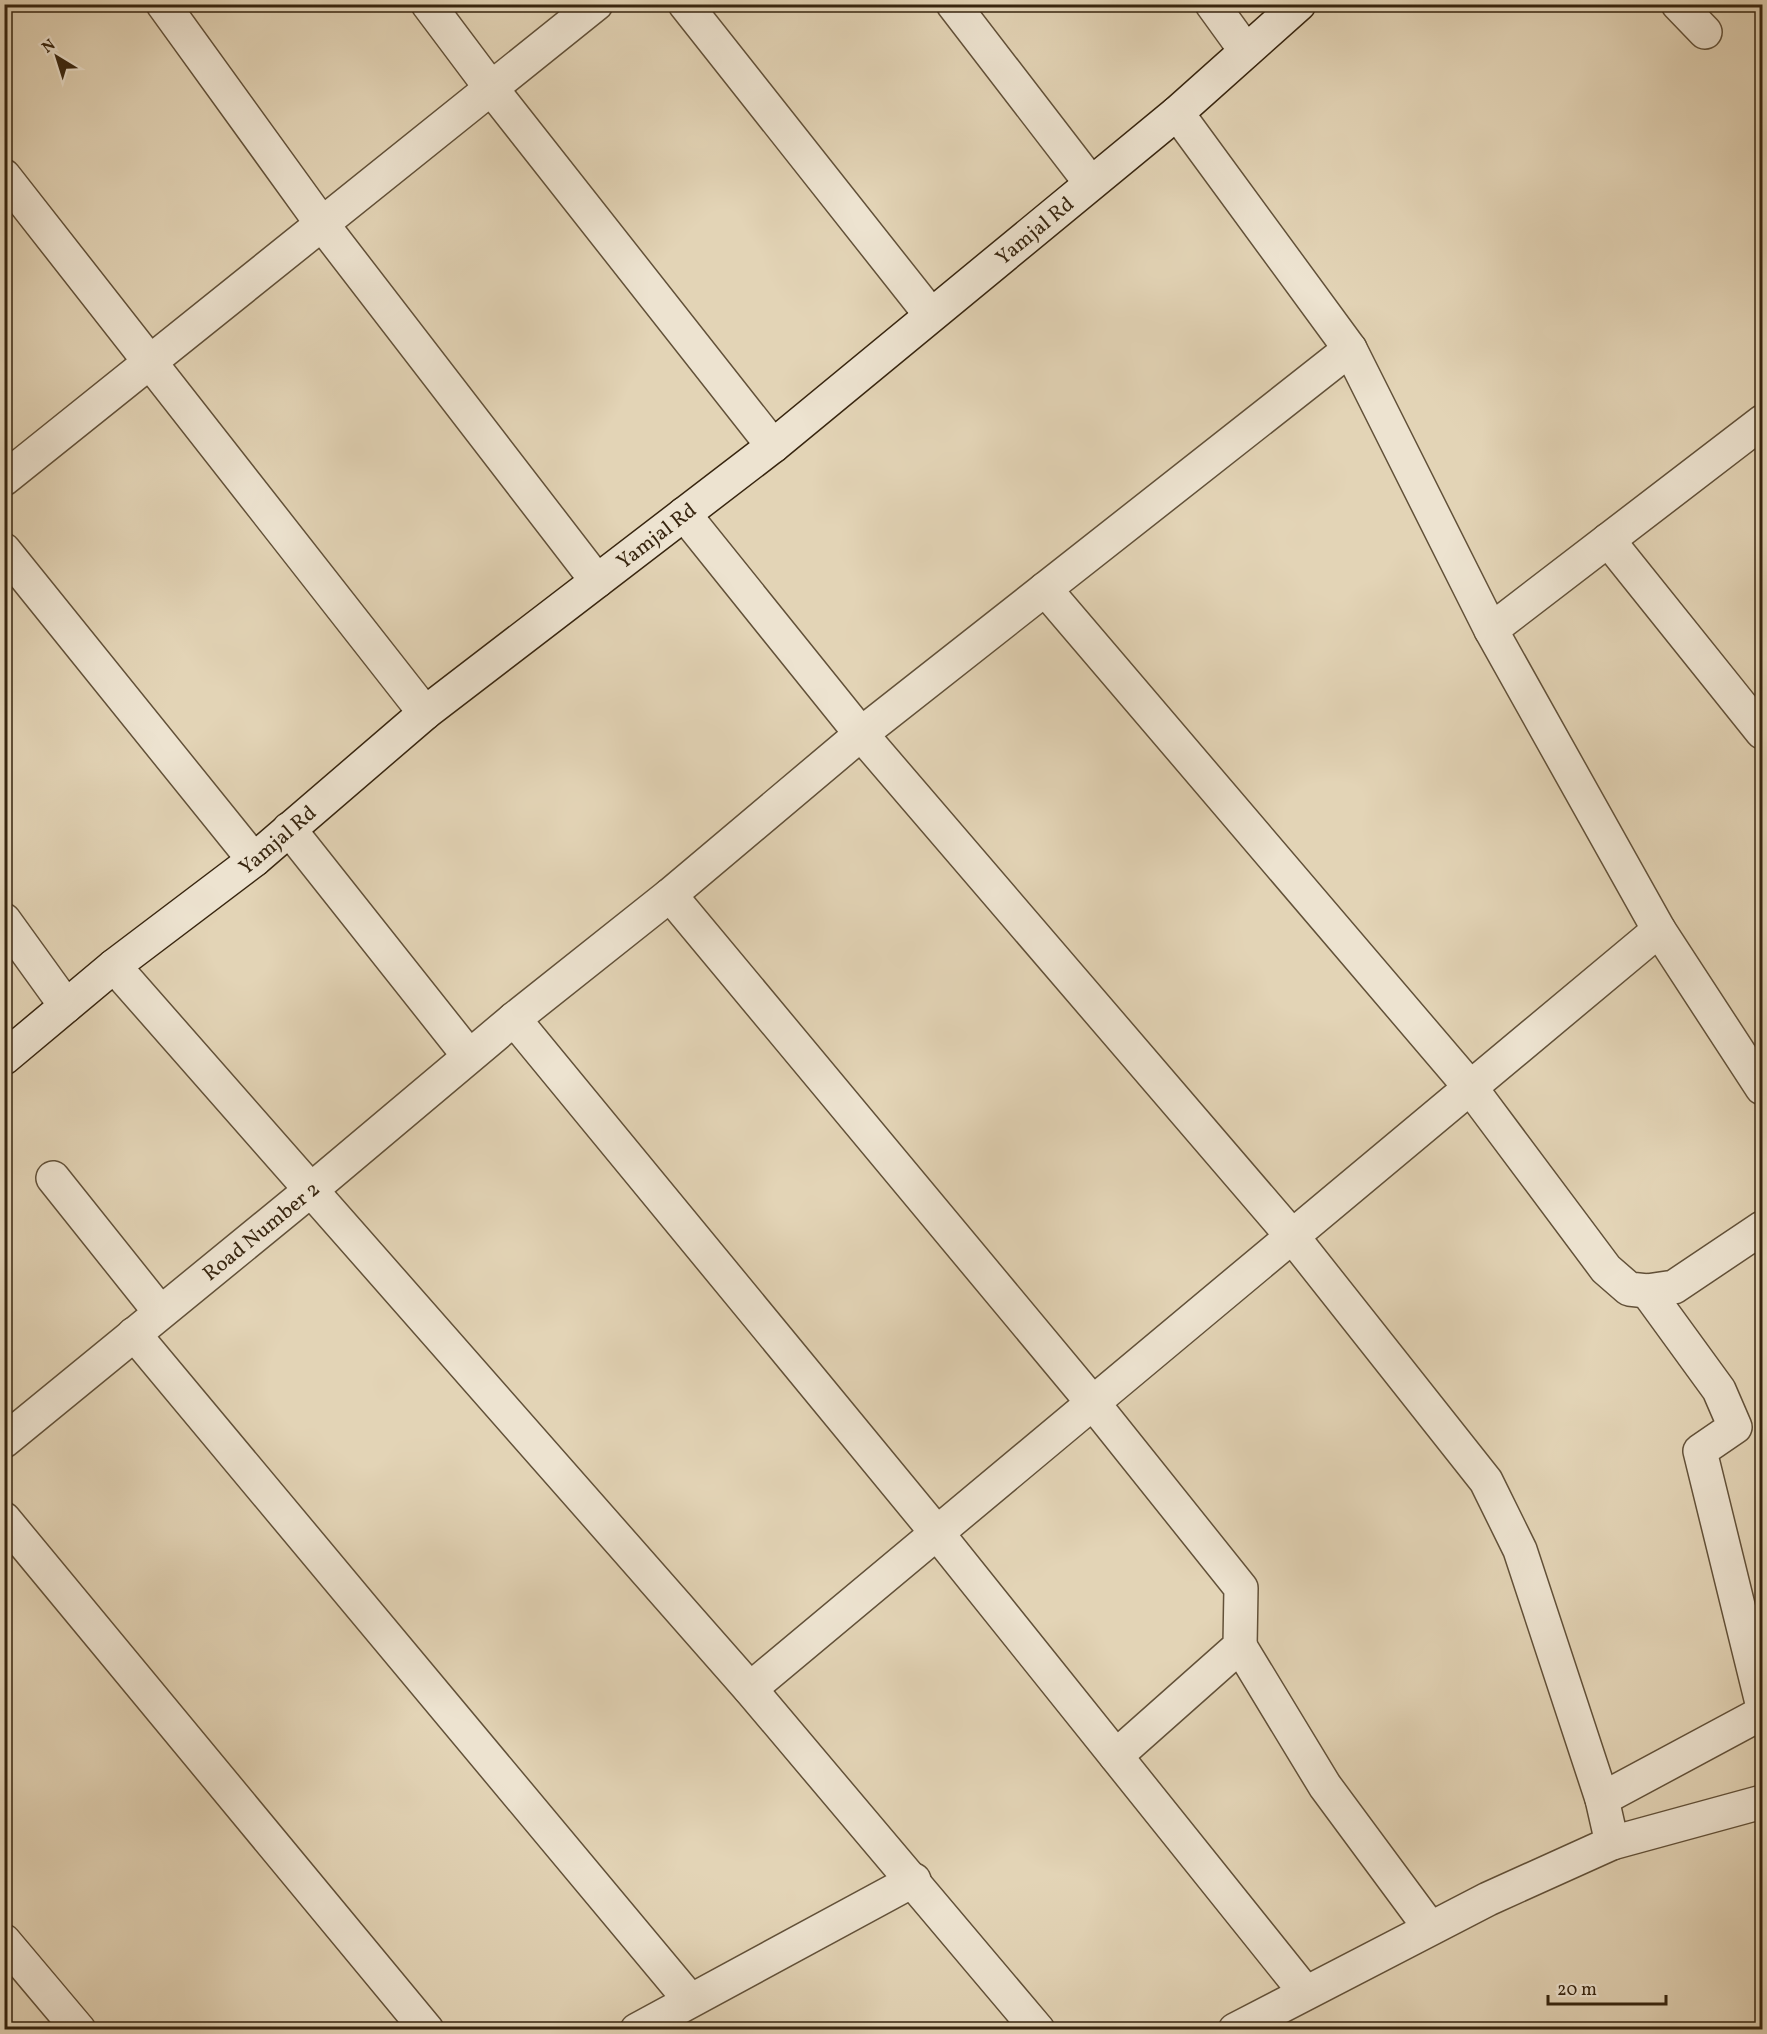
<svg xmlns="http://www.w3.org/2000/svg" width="1767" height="2034" font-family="Vollkorn,serif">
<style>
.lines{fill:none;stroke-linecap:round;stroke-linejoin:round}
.minor-casing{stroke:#625139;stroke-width:36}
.secondary-casing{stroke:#37250f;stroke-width:36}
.minor{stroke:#ede3d0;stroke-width:33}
.secondary{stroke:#ede3d0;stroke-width:33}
.labels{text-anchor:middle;stroke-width:5;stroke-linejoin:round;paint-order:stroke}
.street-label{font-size:21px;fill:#37250f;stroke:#ede3d0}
</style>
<rect width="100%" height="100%" fill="#e3d4b6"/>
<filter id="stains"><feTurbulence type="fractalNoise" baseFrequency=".00333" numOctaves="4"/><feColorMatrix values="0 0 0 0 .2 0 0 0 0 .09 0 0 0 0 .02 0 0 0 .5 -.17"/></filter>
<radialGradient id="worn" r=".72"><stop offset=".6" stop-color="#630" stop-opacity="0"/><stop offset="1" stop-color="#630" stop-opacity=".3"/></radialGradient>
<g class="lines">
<g class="minor-casing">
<g id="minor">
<path d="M163,4L322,224L597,581"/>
<path d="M428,4L491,88L773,446"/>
<path d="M685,4L931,315"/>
<path d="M953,4L1090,182"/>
<path d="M1212,4L1246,51"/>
<path d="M1678,4L1705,32"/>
<path d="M1177,113L1350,349L1491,630L1659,930L1762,1088"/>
<path d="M4,176L425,713"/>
<path d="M4,479L596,4"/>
<path d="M684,514L861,734L1292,1236L1486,1481L1520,1550L1602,1799L1612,1843L1762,1802"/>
<path d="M1608,540L1762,732"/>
<path d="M4,550L254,860"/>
<path d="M1045,589L1470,1087L1606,1269L1629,1289L1647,1291L1674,1287L1762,1228"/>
<path d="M1491,630L1762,422"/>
<path d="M289,829L469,1056"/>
<path d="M4,920L66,1006"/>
<path d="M114,966L750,1689L1038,2030"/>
<path d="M514,1019L937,1533L1305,1992"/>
<path d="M53,1178L160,1312"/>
<path d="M1647,1291L1719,1390L1735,1427L1700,1451L1762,1703"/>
<path d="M134,1334L690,2000"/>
<path id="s1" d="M4,1441L312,1189L514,1019L670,895"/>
<path d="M4,1519L427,2030"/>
<path d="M1240,1646L1325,1786L1430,1928"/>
<path d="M750,1689L1659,930"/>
<path d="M1116,1756L1240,1646L1241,1588L1093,1403L670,895L861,734L1350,349"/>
<path d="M1602,1799L1762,1713"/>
<path d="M4,1941L79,2030"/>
<path d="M637,2030L914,1880"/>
<path d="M1235,2030L1488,1899L1612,1843"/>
</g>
</g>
<g class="secondary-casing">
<g id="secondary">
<path id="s2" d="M4,1058L114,966L254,860L425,713L773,446L1177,113L1299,4"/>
</g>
</g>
<use href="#minor" class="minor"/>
<use href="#secondary" class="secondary"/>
</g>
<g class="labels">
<g class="street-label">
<text dy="7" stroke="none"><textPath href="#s2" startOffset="1322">Yamjal Rd</textPath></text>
<text dy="7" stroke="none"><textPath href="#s2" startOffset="836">Yamjal Rd</textPath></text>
<text dy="7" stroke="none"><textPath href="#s2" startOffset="350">Yamjal Rd</textPath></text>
<text dy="7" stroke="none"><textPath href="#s1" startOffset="332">Road Number 2</textPath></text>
</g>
</g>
<rect width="1767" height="2034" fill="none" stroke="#e3d4b6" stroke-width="24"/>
<rect x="6" y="6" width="1755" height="2022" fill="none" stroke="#37250f" stroke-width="3"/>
<rect x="12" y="12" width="1743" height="2010" fill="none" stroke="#37250f" stroke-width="1.5"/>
<g transform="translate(57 57) rotate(322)" stroke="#ede3d0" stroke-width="4.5" paint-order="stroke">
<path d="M0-4.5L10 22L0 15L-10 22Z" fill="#37250f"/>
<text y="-9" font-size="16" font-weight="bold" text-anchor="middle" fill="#37250f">N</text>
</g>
<path d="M1548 1995v9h118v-9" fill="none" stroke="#37250f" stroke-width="3"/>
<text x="1557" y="1995" font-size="18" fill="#37250f" stroke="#ede3d0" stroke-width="4.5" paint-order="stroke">20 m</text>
<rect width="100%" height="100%" filter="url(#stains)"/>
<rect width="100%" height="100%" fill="url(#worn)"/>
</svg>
